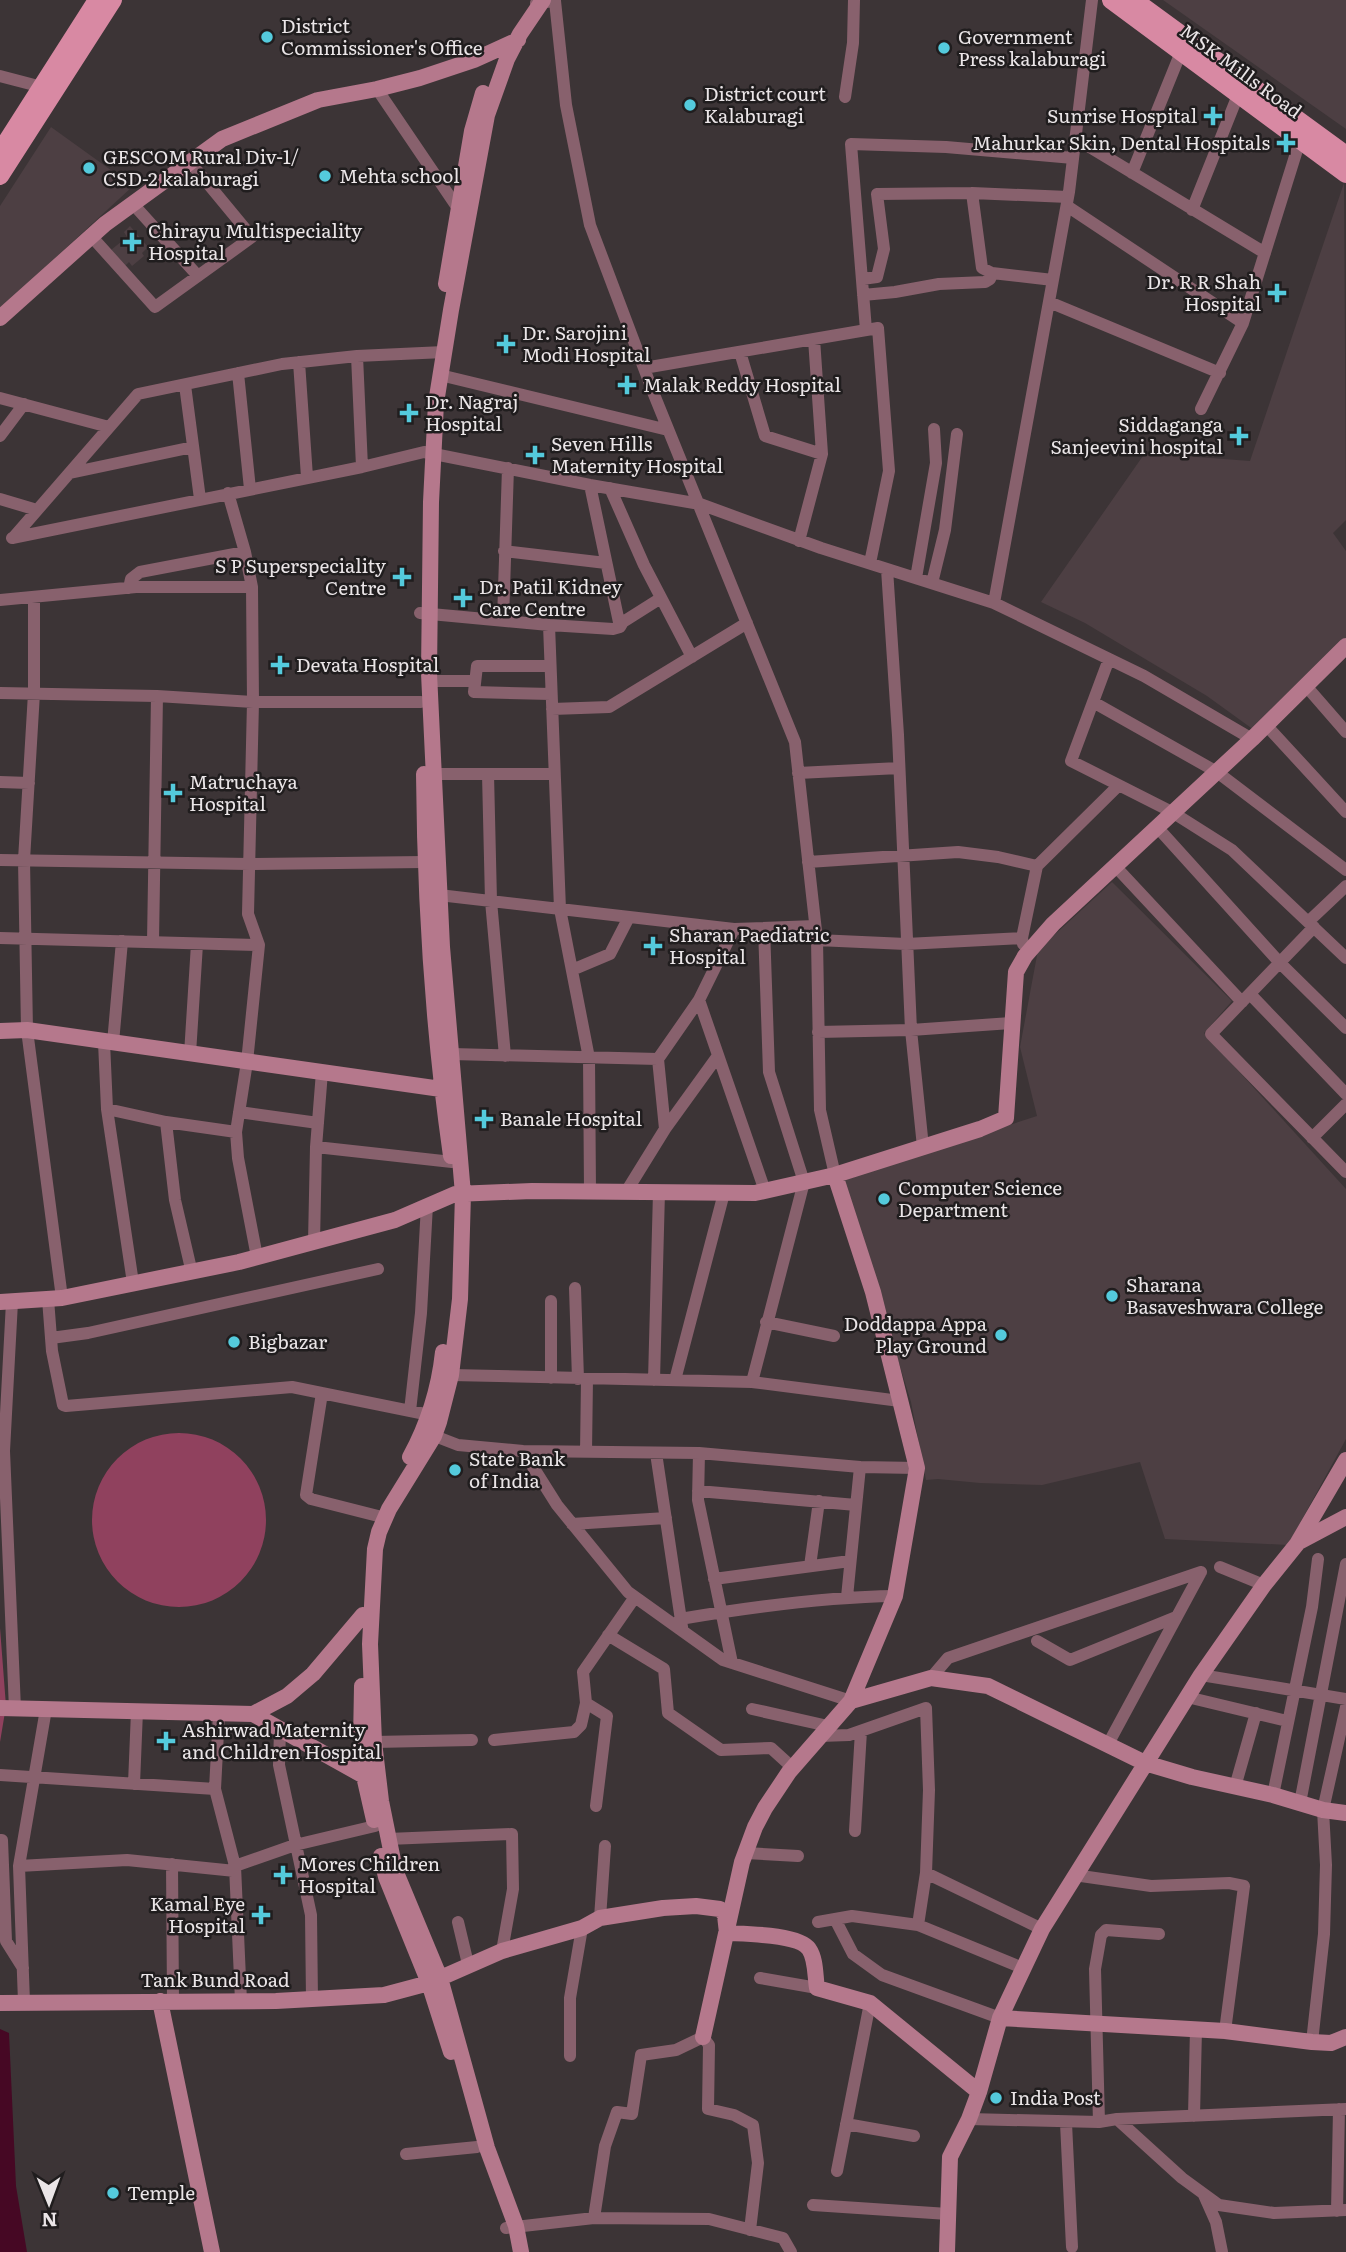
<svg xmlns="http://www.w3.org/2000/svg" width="1346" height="2252" font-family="Literata,serif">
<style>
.built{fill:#4d3f43}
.green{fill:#90415e}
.water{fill:#460824}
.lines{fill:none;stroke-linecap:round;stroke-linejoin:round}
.street{stroke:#88616d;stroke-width:12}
.secondary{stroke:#b5788c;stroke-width:16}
.primary{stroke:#d889a3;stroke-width:18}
.poi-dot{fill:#54cadc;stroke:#201d1e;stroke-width:2.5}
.labels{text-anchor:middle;stroke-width:5;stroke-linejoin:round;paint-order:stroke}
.poi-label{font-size:19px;fill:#eae5e7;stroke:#201d1e;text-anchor:start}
.street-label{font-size:19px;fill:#eae5e7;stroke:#201d1e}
</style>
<rect width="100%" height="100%" fill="#3c3436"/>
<path class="built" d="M1163,0H1346V129Z
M51,127L133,186L0,309V206Z
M1344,183L1346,520L1333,533L1346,551V638L1254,730L1207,696L1085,623L1041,602L1145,453L1250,461Z
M130,226L148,247L142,253L144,256L132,266L129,262L125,266L111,250L127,237L124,232Z
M1112,882L1232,1001L1204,1033L1346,1189V1439L1288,1545L1165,1539L1140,1462L1042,1485L980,1483L938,1479L926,1480L911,1402L842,1179L1037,1116L1020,1047L1038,950Z"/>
<path class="green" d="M92 1520a87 87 0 1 1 174 0a87 87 0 1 1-174 0Z
M0,1628L6,1706L0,1742Z"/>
<path class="water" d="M0,2029L9,2033L16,2186L27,2252H0Z"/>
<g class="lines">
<path class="street" d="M536,3L555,1L566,105L590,225L653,392L795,742L817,940L820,1110L835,1175
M0,76L42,87
M377,89L459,210H463
M845,97L853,43L854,0
M1075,138L1265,253
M1132,173L1183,47
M972,193L982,268L992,273L1053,280
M133,204L198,276
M1067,206L1243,323
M1192,210L1238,95
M92,237L155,307L252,237L190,162
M862,279L877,277L884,249L877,194L972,193L1068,197
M863,295L895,292L939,284L985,282L990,279L992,273
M1049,302L1220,373
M866,330L851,144L946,147L1073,158
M740,352L765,436L822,454
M357,356L362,467
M299,362L307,477
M644,368L878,328L889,471L870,563
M238,373L250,489
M440,375L668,430
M185,385L200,499
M0,398L109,427
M1201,409L1243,323L1302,134
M0,436L24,404
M70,473L193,447
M610,488L644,565L692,657
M228,493L245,552L252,587L253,702L248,914L259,945L247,1062L236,1132L238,1158L257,1257
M0,499L37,510
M12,538L362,467L424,452L590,485L700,504L821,548L994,603L1144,676L1252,739
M13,538L138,394L282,364L357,356L444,352
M799,541L822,454L814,339
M504,551L606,563
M887,569L898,735L911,1030L923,1147
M916,578L936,463L934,429
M932,583L945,530L957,434
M129,588L131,579L140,572L245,552
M34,597V693L24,860L27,1030L62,1298
M0,600L136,587H252
M994,603L1069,192L1092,0
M420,613L549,625L560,909L589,1058L590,1192
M503,620L508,468
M549,625L613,629L620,627L590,485
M620,627L623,622L661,598
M1109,659L1071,761L1172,812L1232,850L1346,958
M550,666H477L474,692L551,694
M430,681H475
M1306,686L1346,732
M0,693L157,696L253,702H421
M1093,702L1217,772L1346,870
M552,709L609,707L747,623
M1266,725L1346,812
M798,773L899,768
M434,774H554
M488,774L491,901L505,1056
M0,782L29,783
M1157,827L1280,963L1346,1028
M0,860L249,864L424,862
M808,862L958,852L998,857L1037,866
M1115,866L1242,1002
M439,895L734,929L815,926
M1309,921L1346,886
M1314,927L1211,1034L1346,1172
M0,938L259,945
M817,940L906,944L1022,938
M153,942L157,696
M1023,944L1022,938L1037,866L1118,786
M572,970L610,954L629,917
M1250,994L1346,1094
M699,1000L734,929
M818,1032L911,1030L1011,1023
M104,1042L107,1109L133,1283
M113,1043L122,941
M190,1054L197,944
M452,1054L658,1059L699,1000L765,1191
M658,1059L665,1129
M107,1109L166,1122L236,1132
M239,1112L318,1123
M166,1122L175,1200L192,1273
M1312,1138L1346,1104
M316,1147L452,1162
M626,1192L665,1129L717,1057
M314,1242L316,1147L322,1072
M575,1288L578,1379
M48,1299L52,1351L63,1405L66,1406L292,1387L430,1415
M551,1301V1378
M12,1302L4,1451L15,1709
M766,1322L834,1336
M51,1338L88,1333L378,1269
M451,1375L752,1382L804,1182L769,1072L764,928
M654,1380L659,1192
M675,1380L724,1193
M752,1382L900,1401
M322,1393L306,1495L311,1499L378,1516
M410,1411L421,1313L427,1205
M427,1433L458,1445L523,1451L699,1453L860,1467L917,1468
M523,1451L557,1505L628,1592L723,1660L851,1701
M586,1452L587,1379
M656,1453L682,1627
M699,1453L698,1500L732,1663
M698,1491L856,1505
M572,1524L666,1518
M810,1566L819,1501
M1220,1567L1264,1585
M714,1579L850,1561
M847,1597L860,1467
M680,1619C751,1607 823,1597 895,1596
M608,1635L664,1669L668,1713L721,1750L771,1748L793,1768
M1037,1641L1070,1660L1176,1617
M1201,1675L1346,1699
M931,1678L948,1658L1201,1572
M1187,1697L1287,1721
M752,1709L828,1726
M280,1730L279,1765L311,1915L312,2000
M820,1736L849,1735L926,1708L929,1790L926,1873L918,1925L1023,1968
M494,1740L574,1732L581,1725L586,1703
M374,1742L472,1740
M1107,1746L1201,1572
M0,1775L215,1789L235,1866L241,2001
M134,1784L137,1711
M1235,1787L1256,1713
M215,1789L219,1713
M1273,1795L1312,1607L1318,1559
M1300,1803L1346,1564
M596,1806L607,1716L586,1703L583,1672L635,1597
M855,1831L861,1731
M388,1839L512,1834L513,1889L502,1951
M0,1840H2L6,1941L23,1968
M746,1853L798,1856
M172,1864L173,2001
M19,1866L127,1860L235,1871
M235,1866L295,1845L375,1826
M926,1873L1042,1929
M1074,1875L1151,1886L1229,1883L1244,1886L1225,2031
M600,1918L605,1846
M835,1919L853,1954L882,1975L1000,2018
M458,1922L468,1964
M818,1922L852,1916L918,1925
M760,1978L817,1988
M24,2002L19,1866L46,1709
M1312,2042L1324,1934L1326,1865L1323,1810L1346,1707
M570,2056V1998L582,1928
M1194,2116L1196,2029
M969,2119L1099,2122L1117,2119L1346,2109
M1117,2119L1182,2178L1219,2205L1274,2213L1346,2210
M1099,2122L1095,1969L1101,1935L1106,1930L1159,1934
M1066,2123L1072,2247
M846,2124L914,2136
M406,2154L477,2147
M837,2171L870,2003
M1204,2195L1216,2222L1222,2252
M813,2205L948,2214
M1337,2211L1339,2109
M594,2218L605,2146L617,2112L632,2114L641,2055L676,2050L703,2037L709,2045L708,2109L734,2115L753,2125L758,2163L750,2230
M506,2228L594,2218L709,2219L783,2238L791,2252"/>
<path class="secondary" d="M446,284L472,131L483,93
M0,318L105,224L222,139L318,100L377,89L420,78L474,60L518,40
M424,774C425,901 433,1029 451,1156
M0,1031L27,1030L441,1089
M0,1302L62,1298L239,1262L395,1220L455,1194L532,1191L755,1193L835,1175L980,1129L1006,1118L1016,972L1025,956L1053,924L1252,739L1346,646
M410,1457C428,1424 439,1389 443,1352
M1299,1542L1346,1517
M363,1615L313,1674L287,1696L253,1714L364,1776
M362,1686L361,1742L364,1776L374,1820
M851,1701L931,1678L988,1686L1145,1763L1192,1777L1273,1795L1323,1810L1346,1813
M0,1708L253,1714
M381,1856L386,1877L429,1983L451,2052
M160,2001L212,2252
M0,2003L276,2001L384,1995L429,1983L502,1951L582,1928L600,1918L663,1908L696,1906L720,1909L725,1915L727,1933C744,1934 799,1934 809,1949C816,1959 815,1976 817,1988L870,2003L979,2092
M1000,2018L1225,2031L1312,2042L1331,2043L1346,2037
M703,2037L742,1862L755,1827L765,1808L789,1772L851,1701L895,1596L917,1468L873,1292L835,1175
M521,2252L516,2226L487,2148L440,1978L395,1870L381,1801L374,1742L370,1644L375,1549L379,1532L389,1509L434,1436L439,1422L451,1375L460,1299L463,1194L442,947L429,673L431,502L436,403L451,310L487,115L507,59L520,34L543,0
M947,2252L950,2157L969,2119L979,2092L1000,2018L1042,1929L1201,1675L1264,1585L1297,1544L1346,1460"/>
<path class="primary" d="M1111,0L1346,174
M1134,0L1346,155
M0,152L97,0
M0,176L113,0"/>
</g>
<g class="poi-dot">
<circle cx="267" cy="37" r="7"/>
<circle cx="944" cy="48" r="7"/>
<circle cx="690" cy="105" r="7"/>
<path d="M1209.5 105.5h7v7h7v7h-7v7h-7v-7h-7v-7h7z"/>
<path d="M1282.5 132.5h7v7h7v7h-7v7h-7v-7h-7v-7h7z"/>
<circle cx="89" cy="168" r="7"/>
<circle cx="325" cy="176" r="7"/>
<path d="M128.5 231.5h7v7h7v7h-7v7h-7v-7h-7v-7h7z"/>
<path d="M1273.5 282.5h7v7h7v7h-7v7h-7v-7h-7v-7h7z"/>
<path d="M502.5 333.5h7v7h7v7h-7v7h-7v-7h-7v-7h7z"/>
<path d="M623.5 374.5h7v7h7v7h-7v7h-7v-7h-7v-7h7z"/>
<path d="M405.5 402.5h7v7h7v7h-7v7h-7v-7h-7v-7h7z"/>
<path d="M1235.5 425.5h7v7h7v7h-7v7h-7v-7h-7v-7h7z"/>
<path d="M531.5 444.5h7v7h7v7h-7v7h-7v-7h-7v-7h7z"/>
<path d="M398.5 566.5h7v7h7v7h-7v7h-7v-7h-7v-7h7z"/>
<path d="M459.5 587.5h7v7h7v7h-7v7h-7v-7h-7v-7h7z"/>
<path d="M276.5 654.5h7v7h7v7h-7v7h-7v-7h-7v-7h7z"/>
<path d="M169.5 782.5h7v7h7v7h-7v7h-7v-7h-7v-7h7z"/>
<path d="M649.5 935.5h7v7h7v7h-7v7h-7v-7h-7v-7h7z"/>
<path d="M480.5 1108.5h7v7h7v7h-7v7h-7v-7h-7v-7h7z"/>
<circle cx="884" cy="1199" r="7"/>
<circle cx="1112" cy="1296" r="7"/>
<circle cx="1001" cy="1335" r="7"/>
<circle cx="234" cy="1342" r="7"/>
<circle cx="455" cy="1470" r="7"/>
<path d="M162.5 1730.5h7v7h7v7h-7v7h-7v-7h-7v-7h7z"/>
<path d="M279.5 1864.5h7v7h7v7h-7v7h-7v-7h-7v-7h7z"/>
<path d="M257.5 1904.5h7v7h7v7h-7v7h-7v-7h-7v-7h7z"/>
<circle cx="996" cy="2098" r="7"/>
<circle cx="113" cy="2193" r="7"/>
</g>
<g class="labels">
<g class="poi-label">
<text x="281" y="33">District<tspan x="281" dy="22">Commissioner's Office</tspan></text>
<text x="958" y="44">Government<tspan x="958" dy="22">Press kalaburagi</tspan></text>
<text x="704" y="101">District court<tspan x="704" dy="22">Kalaburagi</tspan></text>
<text x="1197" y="123" text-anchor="end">Sunrise Hospital</text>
<text x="1270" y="150" text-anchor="end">Mahurkar Skin, Dental Hospitals</text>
<text x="103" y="164">GESCOM Rural Div-1/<tspan x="103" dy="22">CSD-2 kalaburagi</tspan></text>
<text x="339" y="183">Mehta school</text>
<text x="148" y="238">Chirayu Multispeciality<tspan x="148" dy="22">Hospital</tspan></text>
<text x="1261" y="289" text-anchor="end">Dr. R R Shah<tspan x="1261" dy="22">Hospital</tspan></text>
<text x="522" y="340">Dr. Sarojini<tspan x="522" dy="22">Modi Hospital</tspan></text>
<text x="643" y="392">Malak Reddy Hospital</text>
<text x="425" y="409">Dr. Nagraj<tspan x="425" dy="22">Hospital</tspan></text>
<text x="1223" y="432" text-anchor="end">Siddaganga<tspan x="1223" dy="22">Sanjeevini hospital</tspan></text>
<text x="551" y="451">Seven Hills<tspan x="551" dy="22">Maternity Hospital</tspan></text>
<text x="386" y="573" text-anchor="end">S P Superspeciality<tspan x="386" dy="22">Centre</tspan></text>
<text x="479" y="594">Dr. Patil Kidney<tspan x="479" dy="22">Care Centre</tspan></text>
<text x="296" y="672">Devata Hospital</text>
<text x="189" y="789">Matruchaya<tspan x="189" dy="22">Hospital</tspan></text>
<text x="669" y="942">Sharan Paediatric<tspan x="669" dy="22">Hospital</tspan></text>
<text x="500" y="1126">Banale Hospital</text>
<text x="898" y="1195">Computer Science<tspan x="898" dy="22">Department</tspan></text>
<text x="1126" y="1292">Sharana<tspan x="1126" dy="22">Basaveshwara College</tspan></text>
<text x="987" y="1331" text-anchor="end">Doddappa Appa<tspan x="987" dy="22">Play Ground</tspan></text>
<text x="248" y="1349">Bigbazar</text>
<text x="469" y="1466">State Bank<tspan x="469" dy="22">of India</tspan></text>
<text x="182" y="1737">Ashirwad Maternity<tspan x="182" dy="22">and Children Hospital</tspan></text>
<text x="299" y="1871">Mores Children<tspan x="299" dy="22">Hospital</tspan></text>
<text x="245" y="1911" text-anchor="end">Kamal Eye<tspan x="245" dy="22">Hospital</tspan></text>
<text x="1010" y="2105">India Post</text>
<text x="127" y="2200">Temple</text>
</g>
<g class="street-label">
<text transform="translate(1241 71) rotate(36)" y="7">MSK Mills Road</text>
<text x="215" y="1987">Tank Bund Road</text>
</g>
</g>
<g transform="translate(49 2203) rotate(179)" stroke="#201d1e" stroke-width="5" paint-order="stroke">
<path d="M0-5L12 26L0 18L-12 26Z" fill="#eae5e7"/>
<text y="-10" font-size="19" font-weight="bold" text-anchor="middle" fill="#eae5e7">N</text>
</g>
</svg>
